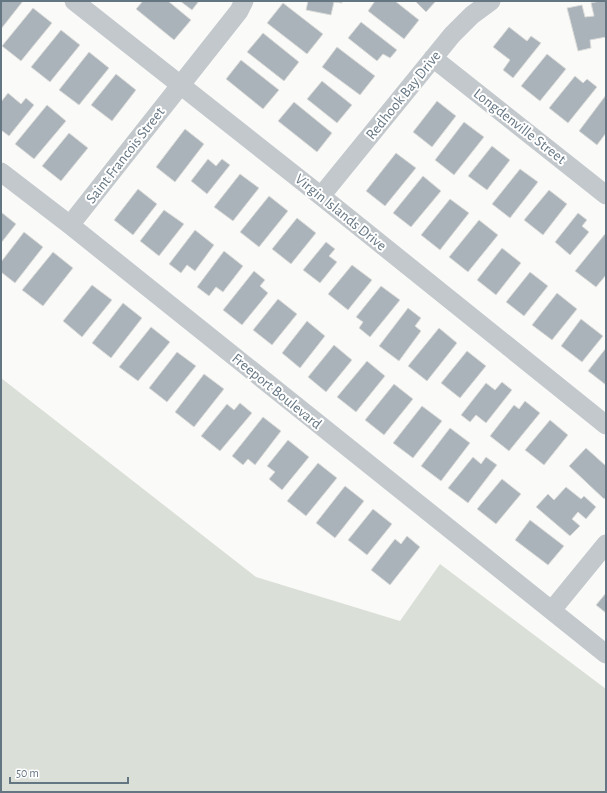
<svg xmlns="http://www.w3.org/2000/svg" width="607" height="793" font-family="'Alegreya Sans',sans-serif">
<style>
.green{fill:#dadfd7}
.building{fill:#aab3b9;stroke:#dcdcda}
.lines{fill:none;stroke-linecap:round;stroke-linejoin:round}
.street{stroke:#c3c8cc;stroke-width:19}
.labels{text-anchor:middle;stroke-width:4;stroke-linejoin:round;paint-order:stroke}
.street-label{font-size:15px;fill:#657683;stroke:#fff}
</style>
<rect width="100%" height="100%" fill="#fafaf8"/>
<path class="green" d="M1,378L256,577L400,621L440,564L606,689V792H1Z"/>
<path class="building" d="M1,1H23L1,29Z
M143,1H168L191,20L174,40L136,9Z
M180,1H199L192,10Z
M308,1H342V3L334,2L331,15L306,10Z
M375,1H395L419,20L404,39L368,11Z
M415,1H436L426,12Z
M600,1H606V37L590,40L591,48L578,51L567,8L582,5L585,17L594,16L591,3Z
M283,3L323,34L307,54L267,23Z
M33,8L52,23L21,61L2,46Z
M361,22L397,50L390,58L383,54L377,61L348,38Z
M509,27L527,41L531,36L541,43L513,78L503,70L510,60L493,47Z
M61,30L80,45L50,82L31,67Z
M263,33L299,62L284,81L247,52Z
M337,47L375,76L360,95L322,67Z
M89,52L109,68L79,105L59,90Z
M547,54L566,69L540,101L521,86Z
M241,60L279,90L263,109L226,79Z
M116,74L136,90L112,121L91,105Z
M575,76L583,83L587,79L597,87L568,123L549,108Z
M322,81L352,105L337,123L307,99Z
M8,93L21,104L26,98L34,105L9,136L1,130V102Z
M606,95V133L597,145L579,131Z
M437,101L456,116L432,147L413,132Z
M294,102L332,133L317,152L278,121Z
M47,105L66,121L34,159L15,144Z
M464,122L484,137L454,175L435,160Z
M185,129L204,144L175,182L156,167Z
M69,133L88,148L61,181L42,166Z
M492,146L510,160L487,190L468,176Z
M396,153L416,168L385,206L366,191Z
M208,159L216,166L222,159L230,165L207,194L191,181Z
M520,169L538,182L510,218L492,204Z
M240,174L259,188L233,221L214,207Z
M423,176L441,191L411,227L393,213Z
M138,189L157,204L133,235L114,220Z
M549,190L567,204L543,235L524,220Z
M269,196L288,211L259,247L240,232Z
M450,199L469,213L440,250L421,235Z
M164,210L184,224L159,256L140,241Z
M1,212L16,224L1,243Z
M578,213L587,220L582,226L589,232L570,255L555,242Z
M297,218L316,233L291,264L272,249Z
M479,220L498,235L468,272L449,257Z
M195,230L214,245L195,271L187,265L181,273L169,264Z
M24,232L43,247L15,283L1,272V262Z
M605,234L606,235V275L596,287L575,271Z
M326,242L335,249L329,256L337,262L320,283L303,270Z
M502,248L521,263L496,295L477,280Z
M224,251L243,266L223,292L216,287L209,296L197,287Z
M53,252L73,268L43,306L22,290Z
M352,265L372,280L348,310L328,294Z
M254,271L265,280L260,286L268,293L242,325L223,310Z
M530,272L548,286L524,316L506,302Z
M92,285L112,300L82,337L63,321Z
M381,286L400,300L370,337L359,328L363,322L356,317Z
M557,293L577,309L552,340L532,325Z
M278,299L297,314L272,345L253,330Z
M123,303L142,318L111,358L92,343Z
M408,308L421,318L415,326L421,331L399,361L379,346Z
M581,319L603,336L582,362L561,346Z
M307,321L325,336L300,368L282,353Z
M151,327L170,342L138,381L119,367Z
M439,328L457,343L427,381L408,366Z
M334,345L352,360L326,392L308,377Z
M606,348V385L588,371Z
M467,351L486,366L460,398L441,383Z
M177,352L196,366L167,402L149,388Z
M367,361L385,376L356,412L337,397Z
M204,374L224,389L194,427L175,412Z
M502,382L512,390L486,423L476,415L470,422L461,415L486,383L495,390Z
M394,384L413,399L384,435L365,420Z
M525,401L540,413L509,451L490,436L514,405L519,409Z
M240,403L252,413L220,451L201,436L227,404L234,410Z
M422,406L442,421L413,458L393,443Z
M263,417L281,431L255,465L248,459L243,465L232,456Z
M550,420L568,435L544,465L525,450Z
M450,428L470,443L441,481L421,466Z
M288,440L309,457L282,490L269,479L275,472L267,466Z
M586,448L606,466V497L604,499L569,466Z
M473,457L481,464L486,457L497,465L468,503L448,488Z
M318,463L337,478L306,516L287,501Z
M502,479L521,494L496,524L477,509Z
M345,486L364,501L335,538L316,523Z
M566,487L581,499L584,496L596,507L586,519L578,512L572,519L580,526L570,536L536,507L548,494L554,500Z
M373,509L392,524L367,555L348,540Z
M530,520L564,546L548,565L515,540Z
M407,536L420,547L390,585L371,570L395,539L401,544Z
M606,593V613L596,605Z"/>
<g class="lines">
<path class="street" d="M74,1L321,196L606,425
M433,58L606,195
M1,172L70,225L606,654
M321,196L452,35L472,15L491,1
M70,225L239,11L244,1
M552,610L606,544"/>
</g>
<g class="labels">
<g class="street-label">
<text transform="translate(403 95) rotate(-51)" y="5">Redhook Bay Drive</text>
<text transform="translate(520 126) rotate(38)" y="5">Longdenville Street</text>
<text transform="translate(125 155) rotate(-52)" y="5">Saint Francois Street</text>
<text transform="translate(341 212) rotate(39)" y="5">Virgin Islands Drive</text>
<text transform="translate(277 391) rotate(39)" y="5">Freeport Boulevard</text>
</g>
</g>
<rect width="607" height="793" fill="none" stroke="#657683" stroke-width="4"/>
<path d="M10 777v6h118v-6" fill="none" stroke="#657683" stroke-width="2"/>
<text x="16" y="777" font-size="12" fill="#657683" stroke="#ffffff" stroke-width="3" paint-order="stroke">50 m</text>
</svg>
